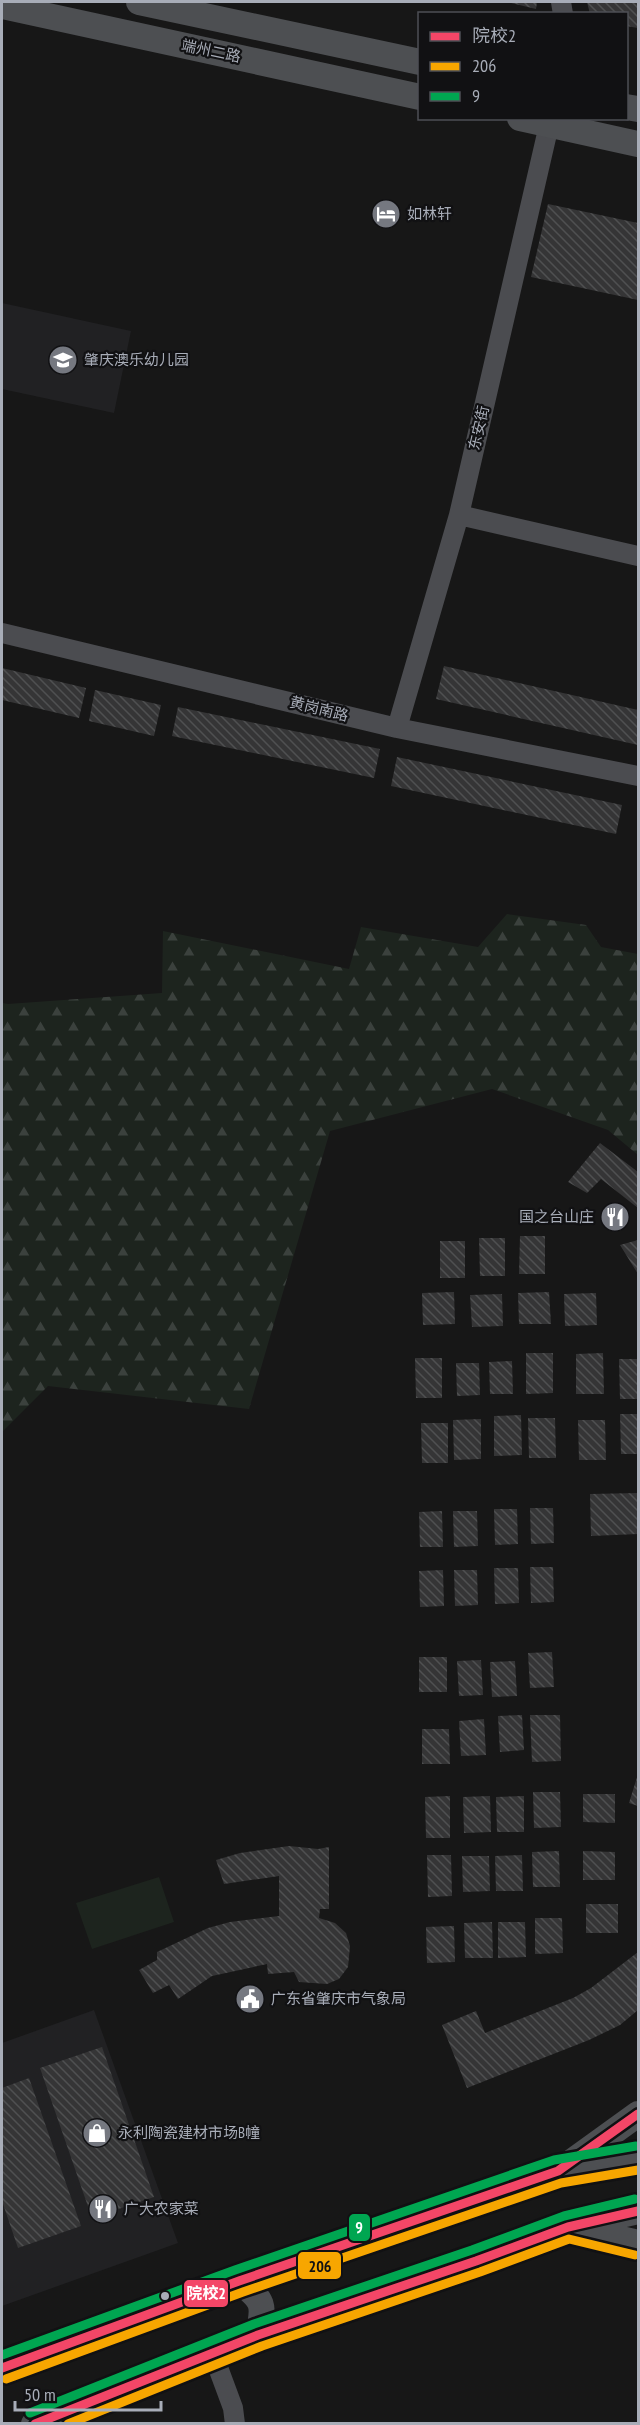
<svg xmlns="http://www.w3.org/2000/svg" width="640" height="2425" font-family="'PT Sans Narrow','Noto Sans SC',sans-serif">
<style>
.built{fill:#212123}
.forest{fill:url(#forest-firs)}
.garden{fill:#1d241e}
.building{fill:url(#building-back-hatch)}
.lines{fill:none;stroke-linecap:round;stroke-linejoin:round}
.minor{stroke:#4b4c50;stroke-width:20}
.major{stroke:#4d4f52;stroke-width:26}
.bus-1-casing{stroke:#111113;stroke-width:14}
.bus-2-casing{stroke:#111113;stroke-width:14}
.bus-3-casing{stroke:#111113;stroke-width:14}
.bus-1{stroke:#f34667;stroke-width:9}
.bus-2{stroke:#f7a600;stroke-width:9}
.bus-3{stroke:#00a651;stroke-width:9}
.bus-dot{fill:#a8adb8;stroke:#111113;stroke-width:2}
.labels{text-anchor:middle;stroke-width:4.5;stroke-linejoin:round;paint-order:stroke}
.street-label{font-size:15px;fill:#a8adb8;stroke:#111113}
.poi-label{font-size:15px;fill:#a8adb8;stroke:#111113;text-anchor:start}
.line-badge{stroke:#111113;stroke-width:2}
.badge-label{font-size:16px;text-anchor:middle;font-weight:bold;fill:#fff}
.pale-badge-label{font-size:16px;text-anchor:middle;font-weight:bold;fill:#111}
</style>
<defs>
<pattern id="forest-firs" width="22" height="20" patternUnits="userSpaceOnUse" patternTransform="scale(1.5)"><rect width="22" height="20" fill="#1d241e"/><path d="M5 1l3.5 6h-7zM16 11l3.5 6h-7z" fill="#3b413d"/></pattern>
<pattern id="building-back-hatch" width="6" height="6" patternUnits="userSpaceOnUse" patternTransform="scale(1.5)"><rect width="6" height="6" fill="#353536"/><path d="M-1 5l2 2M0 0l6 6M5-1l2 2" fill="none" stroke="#4f5051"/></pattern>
</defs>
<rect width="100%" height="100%" fill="#171717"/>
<path class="built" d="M2,303L131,331L114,413L2,389Z
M94,2010L178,2243L2,2306V2043Z"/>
<path class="forest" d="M507,914L586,925L601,947L638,954V1155L608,1130L492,1089L330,1131L249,1409L48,1386L2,1432V1003L8,1004L162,993L163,931L349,969L361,927L478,947Z"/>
<path class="garden" d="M159,1877L174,1922L92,1949L76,1903Z"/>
<path class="building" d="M507,2H537L536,9Z
M587,2H638V28L626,26V14H590Z
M548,204L638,223V300L531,277Z
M444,666L638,710V745L436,699Z
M2,668L86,688L79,718L2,700Z
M95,690L161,705L154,736L89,721Z
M178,707L380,749L374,778L172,736Z
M397,757L622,805L616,834L391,786Z
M600,1143L638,1172V1208L601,1179L587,1193L568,1182Z
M520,1236H545V1274H519Z
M479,1238H505V1276H480Z
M638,1240V1274L620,1245Z
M440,1241H465V1278H440Z
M454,1292L455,1324L423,1325L422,1293Z
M549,1292L551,1324H519L518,1293Z
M596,1293L597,1325L565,1326L564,1294Z
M502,1294L503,1326L472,1327L470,1295Z
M526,1353H553V1393L526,1394Z
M603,1353L604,1394H576V1354Z
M415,1358H442V1398H416Z
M619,1359H638V1399H620Z
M512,1361L513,1394H490L489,1362Z
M456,1363H479L480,1395L457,1396Z
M620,1414H638V1454H621Z
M521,1415L522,1455L494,1456V1416Z
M528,1418H555L556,1458H529Z
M481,1419V1459L454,1460L453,1420Z
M578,1420H605L606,1460H579Z
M421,1423H448V1463H422Z
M638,1493V1534L591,1536L590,1494Z
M530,1508H553L554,1543L531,1544Z
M494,1509H517L518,1544L495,1545Z
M442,1511L443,1547H420L419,1512Z
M453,1511H477L478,1546L454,1547Z
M530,1567H553L554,1602L531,1603Z
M494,1568H518L519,1603L495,1604Z
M443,1570L444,1606L420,1607L419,1571Z
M454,1570H477L478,1605L455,1606Z
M552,1652L554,1687L530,1688L528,1653Z
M419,1657H447V1692H419Z
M481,1660L483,1695L459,1696L457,1661Z
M515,1661L517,1696L492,1697L490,1662Z
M522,1715L524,1750L500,1752L498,1716Z
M530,1715H560L561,1761L532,1762Z
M484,1719L486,1755L461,1756L459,1721Z
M422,1729H449L450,1764H422Z
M638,1774V1806L629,1803Z
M533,1792H560L561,1827L534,1828Z
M583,1794H615V1823L583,1822Z
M450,1796V1838H426L425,1797Z
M490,1796L491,1832L464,1833L463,1797Z
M524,1796V1832H497L496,1797Z
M289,1846L318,1849L329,1847V1909H320L319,1918L335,1923L346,1933L350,1946L348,1967L339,1979L327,1984L299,1982L294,1972L268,1974L267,1964L212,1976L178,1999L169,1985L153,1993L139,1970L157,1960V1952L208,1928L230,1922L279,1916V1876L224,1884L216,1860L240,1853Z
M559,1851L560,1887H533L532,1852Z
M583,1851L615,1852V1880H583Z
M427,1855H451L452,1896L428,1897Z
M522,1855L523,1891H496L495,1856Z
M462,1856H489L490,1891L463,1892Z
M586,1904H618V1933H586Z
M535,1918H562L563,1953L535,1954Z
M492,1922L493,1958H465L464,1923Z
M498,1922H525L526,1957L498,1958Z
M454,1926L455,1962L427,1963L426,1927Z
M638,1952V2010L620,2025L589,2040L467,2088L442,2025L476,2011L485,2033L573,1998L591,1988Z
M102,2047L154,2197L92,2218L40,2068Z
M29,2078L81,2226L18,2248L2,2201V2088Z"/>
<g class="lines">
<path class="minor" d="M561,2L563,14
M459,515L638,556
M2,633L397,728L638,776
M397,728L459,515L549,125
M213,2354L233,2408L235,2424"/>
<path class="major" d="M139,2L420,62
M2,6L420,97
M626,107L638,109
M520,118L638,144
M566,2166L638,2114
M574,2228L638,2243
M239,2281C264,2301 265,2304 258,2335
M2,2368L239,2281L558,2171L638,2158
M34,2424L258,2335L476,2261L568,2227L638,2211"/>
<g class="bus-1-casing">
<path id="bus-1" d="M2,2368L239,2281L558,2171L638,2114
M35,2424L258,2335L476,2261L568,2227L638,2211"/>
</g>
<g class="bus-2-casing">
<path id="bus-2" d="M6,2379L243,2292L561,2183L638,2170
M68,2424L262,2346L480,2272L569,2239L635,2255"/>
</g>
<g class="bus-3-casing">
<path id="bus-3" d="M2,2355L235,2270L554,2160L636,2146
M30,2413L254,2324L472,2250L564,2216L635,2199"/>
</g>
<use href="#bus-1" class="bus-1"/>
<use href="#bus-2" class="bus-2"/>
<use href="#bus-3" class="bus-3"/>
</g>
<defs>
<g id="hotel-disc" transform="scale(1.5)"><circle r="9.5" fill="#757880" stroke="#111113"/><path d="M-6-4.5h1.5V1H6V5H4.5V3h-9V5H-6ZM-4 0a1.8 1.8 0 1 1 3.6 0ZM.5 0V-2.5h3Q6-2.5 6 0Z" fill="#fff"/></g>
<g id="school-disc" transform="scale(1.5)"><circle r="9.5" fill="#757880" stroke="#111113"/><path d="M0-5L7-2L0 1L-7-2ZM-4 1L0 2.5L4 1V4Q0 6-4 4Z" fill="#fff"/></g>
<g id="restaurant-disc" transform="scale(1.5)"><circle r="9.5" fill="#757880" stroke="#111113"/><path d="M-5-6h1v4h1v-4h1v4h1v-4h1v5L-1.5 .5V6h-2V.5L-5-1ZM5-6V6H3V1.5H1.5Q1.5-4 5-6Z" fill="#fff"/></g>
<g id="civic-disc" transform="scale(1.5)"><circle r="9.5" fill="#757880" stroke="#111113"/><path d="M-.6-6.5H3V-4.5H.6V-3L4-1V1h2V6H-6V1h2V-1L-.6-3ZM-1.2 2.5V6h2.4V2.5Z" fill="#fff"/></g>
<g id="shop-disc" transform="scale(1.5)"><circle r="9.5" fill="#757880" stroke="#111113"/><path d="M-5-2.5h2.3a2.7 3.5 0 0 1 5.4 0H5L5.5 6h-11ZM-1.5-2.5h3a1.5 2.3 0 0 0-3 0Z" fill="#fff"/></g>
</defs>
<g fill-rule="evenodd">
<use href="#hotel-disc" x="386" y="214"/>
<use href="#school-disc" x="63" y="360"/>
<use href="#restaurant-disc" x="615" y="1217"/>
<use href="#civic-disc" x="250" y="1999"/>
<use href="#shop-disc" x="97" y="2133"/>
<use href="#restaurant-disc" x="103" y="2209"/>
</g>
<circle class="bus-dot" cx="165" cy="2296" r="5"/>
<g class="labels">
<g class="street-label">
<text transform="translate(211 51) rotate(12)" y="5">端州二路</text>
<text transform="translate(479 428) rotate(-77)" y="5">东安街</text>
<text transform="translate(319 709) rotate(14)" y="5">黄岗南路</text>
</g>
<g class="poi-label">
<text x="407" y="219">如林轩</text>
<text x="84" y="365">肇庆澳乐幼儿园</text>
<text x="594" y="1222" text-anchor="end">国之台山庄</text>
<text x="271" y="2004">广东省肇庆市气象局</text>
<text x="118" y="2138">永利陶瓷建材市场B幢</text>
<text x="124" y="2214">广大农家菜</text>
</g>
</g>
<g class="line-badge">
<rect x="348" y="2213" width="23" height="29" rx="6" fill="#00a651"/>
<rect x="297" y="2251" width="45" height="29" rx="6" fill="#f7a600"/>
<rect x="183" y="2279" width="46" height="29" rx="6" fill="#f34667"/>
</g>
<g class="badge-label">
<text x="359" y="2233">9</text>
<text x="206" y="2299">院校2</text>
</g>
<g class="pale-badge-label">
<text x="320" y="2272">206</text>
</g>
<rect width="640" height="2425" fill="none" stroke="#a8adb8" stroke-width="6"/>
<rect x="418" y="12" width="210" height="108" fill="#111113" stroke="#4d4f55" stroke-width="1.5"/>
<rect x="430" y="32" width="30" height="9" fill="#f34667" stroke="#4d4f55" stroke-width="1.5"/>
<text x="472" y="42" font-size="18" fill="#a8adb8">院校2</text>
<rect x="430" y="62" width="30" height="9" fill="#f7a600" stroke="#4d4f55" stroke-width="1.5"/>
<text x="472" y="72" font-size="18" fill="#a8adb8">206</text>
<rect x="430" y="92" width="30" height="9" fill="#00a651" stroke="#4d4f55" stroke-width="1.5"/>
<text x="472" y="102" font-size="18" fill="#a8adb8">9</text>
<path d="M15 2401v9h146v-9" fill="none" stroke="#a8adb8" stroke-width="3"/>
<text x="24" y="2401" font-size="18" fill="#a8adb8" stroke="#111113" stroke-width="4.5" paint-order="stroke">50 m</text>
</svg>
